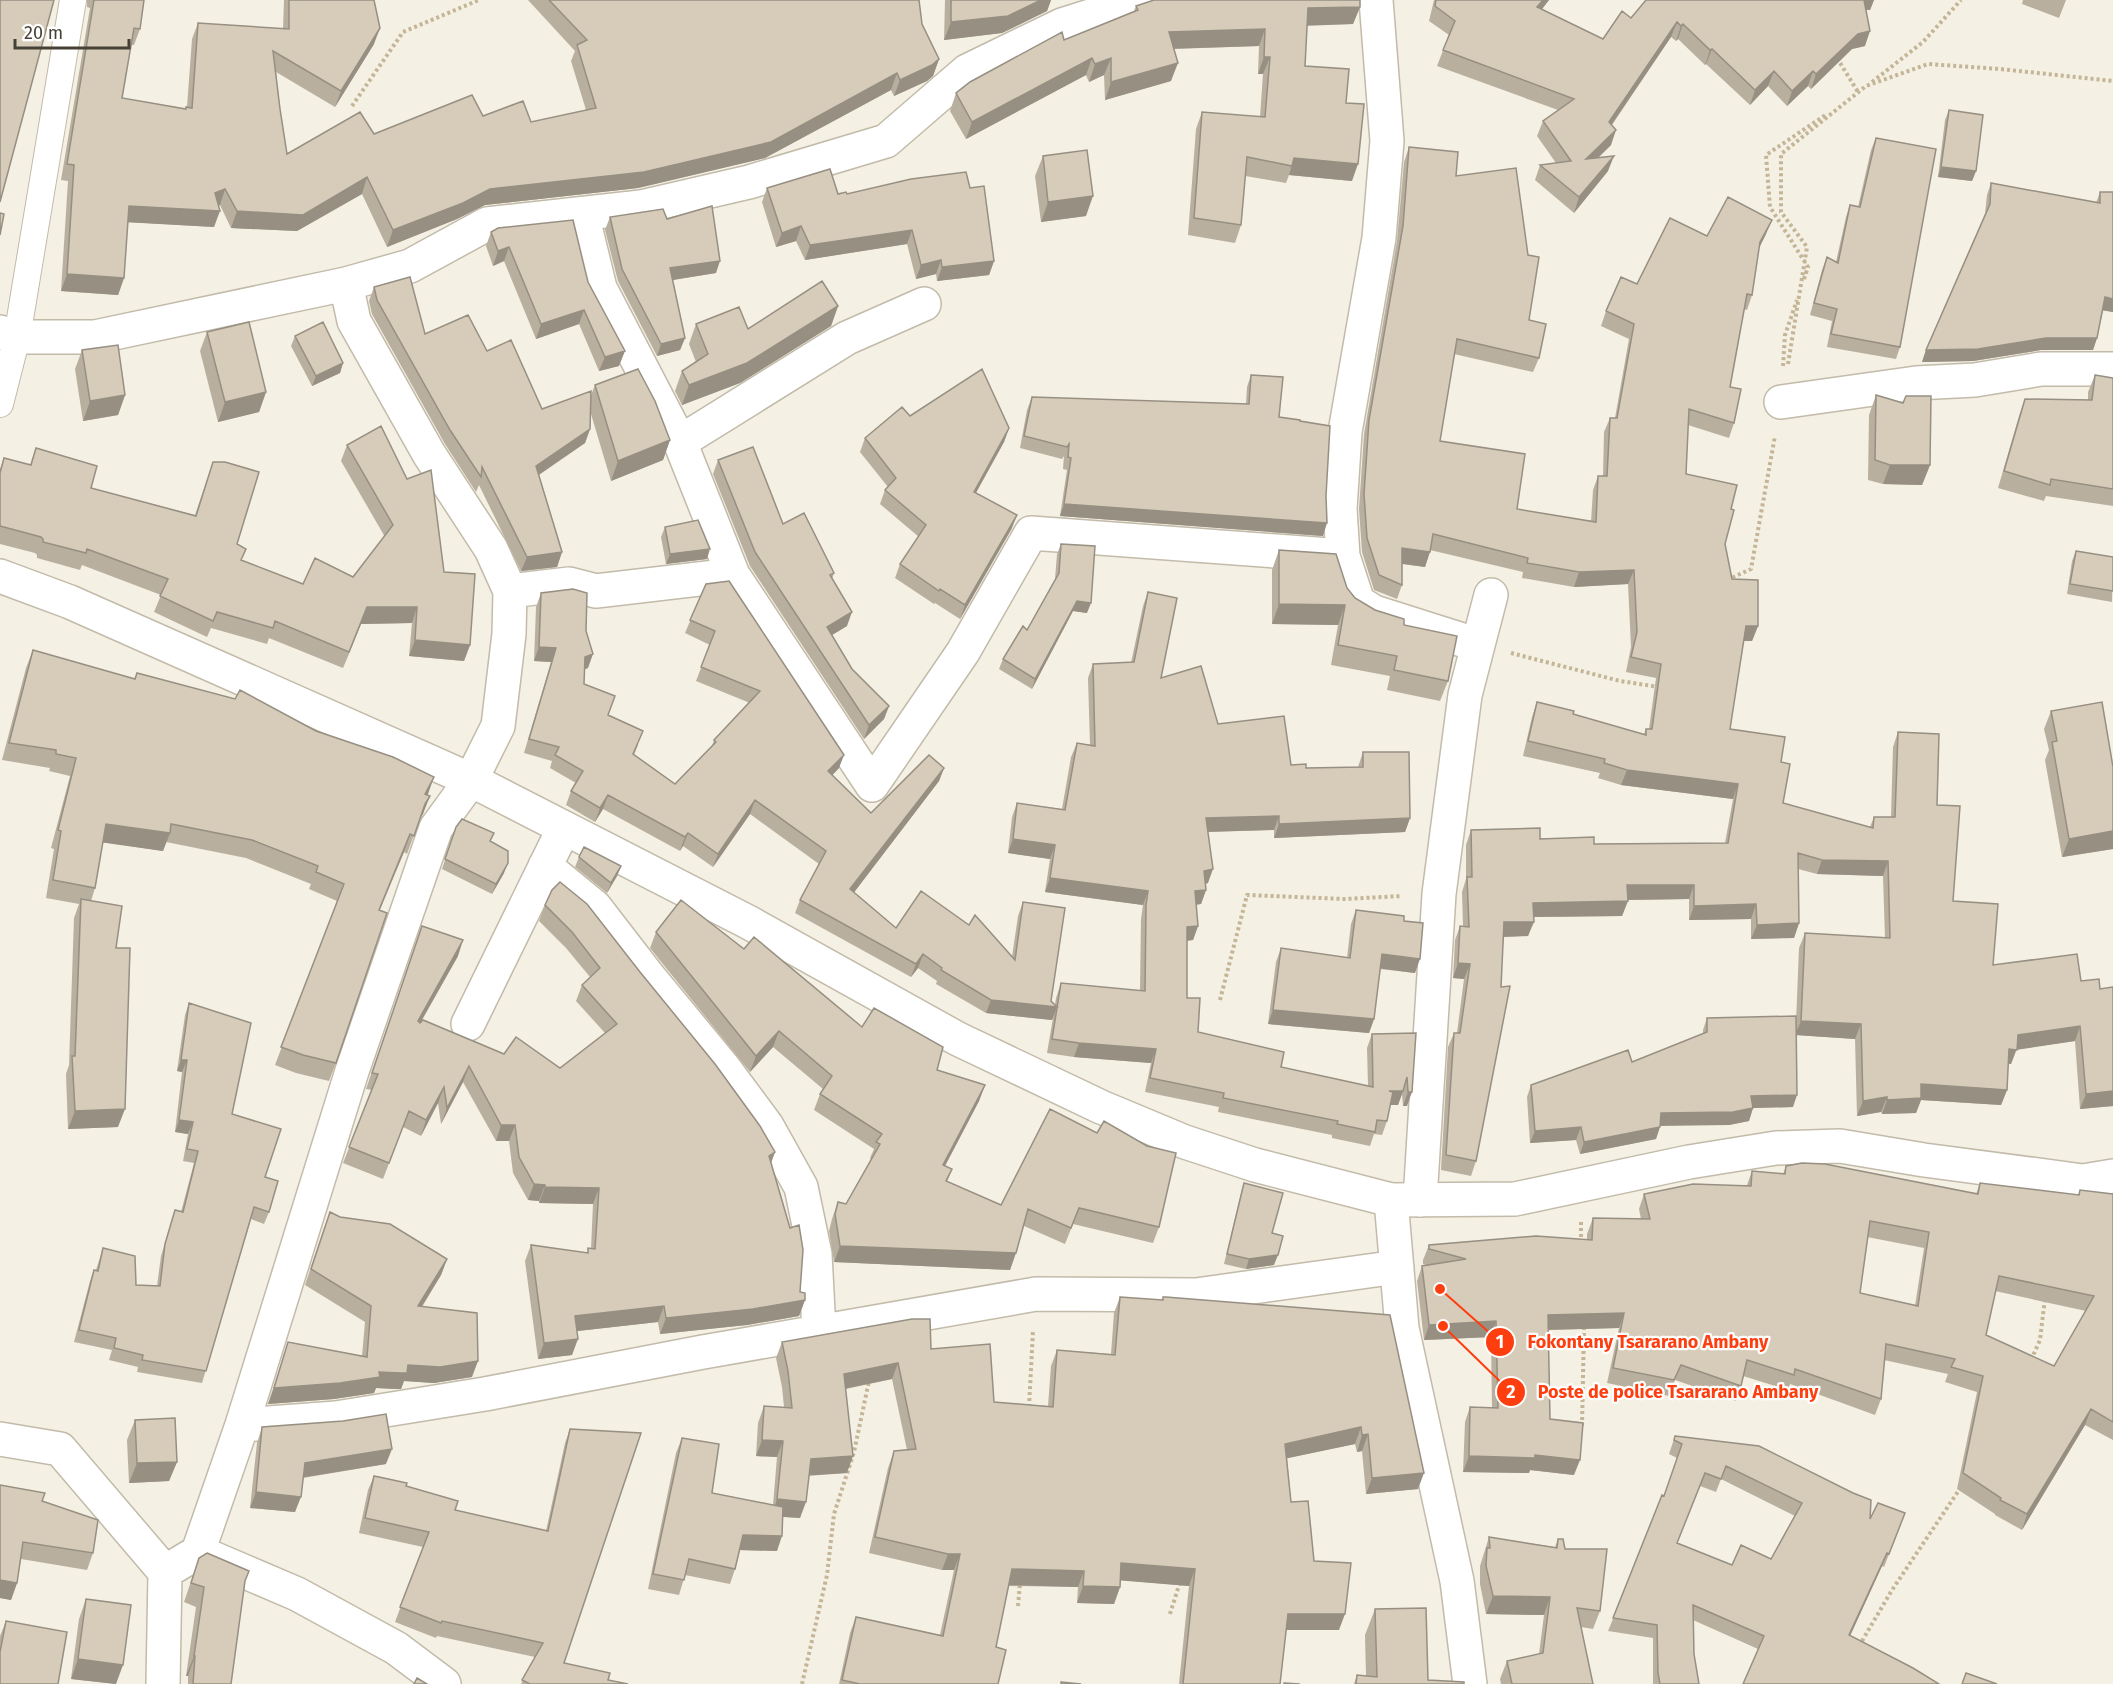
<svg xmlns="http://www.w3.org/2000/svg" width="2113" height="1684" font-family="'Fira Sans',sans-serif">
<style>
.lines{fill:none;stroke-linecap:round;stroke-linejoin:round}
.pedestrian-casing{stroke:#c3bba9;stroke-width:28}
.minor-casing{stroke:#c3bba9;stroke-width:36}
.tertiary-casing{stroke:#c3bba9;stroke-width:36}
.path{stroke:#c4b596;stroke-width:4;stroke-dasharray:3 3;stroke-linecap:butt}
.pedestrian{stroke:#fff;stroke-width:26}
.minor{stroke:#fff;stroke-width:33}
.tertiary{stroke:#fff;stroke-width:33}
.wall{fill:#b9af9f;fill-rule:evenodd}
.shaded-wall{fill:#968f82}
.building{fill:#d7ccb9;stroke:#968f82;stroke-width:1.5;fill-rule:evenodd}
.leader{fill:none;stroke:#ff3e10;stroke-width:2}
.callout-dot{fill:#ff3e10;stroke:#fff;stroke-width:2}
.mark-label{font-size:18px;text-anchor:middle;font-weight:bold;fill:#fff}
.callout-label{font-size:18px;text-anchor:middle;font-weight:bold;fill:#ff3e10;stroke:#fff;stroke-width:4.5;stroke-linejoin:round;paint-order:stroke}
</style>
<rect width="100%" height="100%" fill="#f4f0e4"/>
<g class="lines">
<g class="pedestrian-casing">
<path id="pedestrian" d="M0,404L17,337L73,0"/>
</g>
<g class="minor-casing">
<path id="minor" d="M1376,0L1387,141L1379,238L1345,432L1340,509L1343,556L1358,602L1374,612L1478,645
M582,214L600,288L680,442L733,575L872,785L963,652L1031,533L1343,556
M0,332L17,337H95L346,284L410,266L487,224L641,207L749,182L886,141L967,71L1062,25L1141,0
M1781,402L1916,383L1975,380L2041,369H2113
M680,442L847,338L924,304
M510,591L569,584L596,591L733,575
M545,866L595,907L649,977L724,1068L767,1126L801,1187L815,1254L819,1331
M468,1024L564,828
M1391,1200L1402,1328L1457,1581L1470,1684
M1420,1200L1439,894L1465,695L1491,595
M242,1425L336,1418L485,1394L703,1352L1036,1294L1196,1295L1397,1267
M0,1439L60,1449L165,1572L198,1552L242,1425L352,1071L436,828L471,780L498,726L509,634L510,591L491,549L429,454L354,321L346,284
M208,1556L297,1594L396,1648L444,1684
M163,1684L165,1572"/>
</g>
<g class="tertiary-casing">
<path id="tertiary" d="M0,576L70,602L471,780L748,922L958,1039L1101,1107L1185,1142L1255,1165L1391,1200L1515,1199L1689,1162L1776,1148L1840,1146L1924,1160L2083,1181L2113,1176"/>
</g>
<path class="path" d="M1837,58L1858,92
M1872,82L1923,42L1961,0
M352,106L403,32L479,0
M1804,279L1808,267L1770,207L1766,155L1827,114
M1788,364L1807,247L1781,212V154L1866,86L1928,64L2000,69L2113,81
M1783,366L1785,335L1797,300
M1727,580L1751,569L1775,436
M1511,653L1620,681L1659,687
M1220,1000L1247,895L1345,899L1402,896
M1581,1222V1244
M2031,1360L2040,1340L2045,1298
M1029,1407L1033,1331
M1582,1426L1584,1327
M1018,1606L1020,1583
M1170,1614L1180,1582
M1862,1641L1892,1590L1961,1487
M802,1684L827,1575L834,1514L854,1452L869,1381"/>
<use href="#pedestrian" class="pedestrian"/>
<use href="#minor" class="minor"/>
<use href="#tertiary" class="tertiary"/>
</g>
<path class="wall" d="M87,0H144L140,29L134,45H131L122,98L186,109L187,107L192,39L198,23L283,29L284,0H374V44L335,107L276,72L280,109L287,154L374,134L483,116L531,122L586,110L571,61L575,51L528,0H919L922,24L939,59L933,76L927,81L894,96L891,90L765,158L638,188L485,205L457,219L387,247L362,194L297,231L231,228L220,205L218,206L214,227L128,222L124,278L118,295L61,291L68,181L61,180L90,8L87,7Z
M945,0H1051L1047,11L1002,33L944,40Z
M1434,0H1549L1542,9L1603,39L1631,18L1874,0L1870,10H1866L1865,46L1852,49L1811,89L1808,86L1787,106L1768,86L1750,105L1706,64L1705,65L1678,39L1676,41L1671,37L1612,125L1611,145L1598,158L1608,171L1574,213L1535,180L1540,165L1556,163L1537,136L1543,121L1558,110L1437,66L1449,35L1429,21Z
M2023,0H2066L2059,18L2022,4Z
M1136,6L1360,7L1353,24L1307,25L1305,66L1346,103L1352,181L1289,175L1286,183L1245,176L1241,225L1235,243L1188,235L1196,129L1202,112L1260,117L1263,74H1258L1259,46L1174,49L1171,81L1105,100L1104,75L1089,82L1086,75L966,139L950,111L956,93L1064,40L1134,11Z
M1949,110L1976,171L1972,181L1938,177L1945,120Z
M1876,138L1900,347L1896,359L1827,347L1832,321L1810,315L1822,270L1827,257L1836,262L1846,217L1850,205L1858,207L1871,150Z
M1409,147L1456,176L1529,320L1539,358L1533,372L1454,354L1440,441L1517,509L1591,522L1593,490L1598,476H1603L1604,432L1610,418H1615L1629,339L1601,326L1606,311L1637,284L1707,236L1766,234L1759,248L1752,295L1747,310L1744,309L1730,387L1734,423L1729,438L1688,425L1686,474L1731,509L1725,544L1732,579L1758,626L1752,641H1744L1730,729L1781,762L1783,803L1870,827L1874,817H1891L1893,747L1898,732L1937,805L1953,901L1993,965L2081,981L2113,1106L2080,1109L2075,1041L2017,1049L2011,1064H2008L2007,1090L2001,1105L1921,1100L1916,1113L1882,1114L1881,1112L1857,1116L1855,1039L1796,1035L1793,1107L1753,1108L1749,1121L1729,1125H1660L1656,1139L1580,1154L1576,1140L1530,1143L1527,1097L1531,1085L1632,1062L1703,1034V1030L1707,1018L1796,1023L1799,948L1805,933L1885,938L1883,876L1817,874L1798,869L1799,923L1794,938L1751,939V919L1689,920V899L1628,900L1622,916L1534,917L1528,936L1504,937L1476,1161L1471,1176L1441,1170L1448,1047L1454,1033H1457L1464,979L1453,978L1455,940L1460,926H1463L1462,892L1466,879V845L1471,830L1594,844L1725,843L1733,799L1621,785L1598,778L1600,773L1523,756L1532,717L1537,702L1573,714L1644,734L1646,729H1649L1656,678L1626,672L1631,647L1628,584L1574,587L1522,578L1523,572L1430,550L1425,567L1402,564V585L1397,599L1374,590L1362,552L1359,509L1364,434L1397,241L1404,162Z
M1043,156L1086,216L1041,222L1035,176Z
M1991,183L2096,203L2100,192H2113V312L2103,310L2097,338L2093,350H2041L1973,361L1922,362L1926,350L1985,214L1987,195Z
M767,188L838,194L970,188L994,261L989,275L937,281L936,274L916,279L907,244L805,260L796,241L776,247L762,202Z
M610,217L667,219L716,273L673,280L685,338L680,350L657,356L618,281L605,230Z
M491,232L588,282L619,366L599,371L579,324L536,339L504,261L493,266L486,246Z
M374,287L425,334L487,351L542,409L591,395L595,385L670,440L663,460L611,481L591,414L590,429L585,443L539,475L562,552L557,567L521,571L479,485L476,492L445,444L372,314L369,301Z
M838,306L831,326L740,383L682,405L675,391L682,371L696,362L689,344L696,324L748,329Z
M207,332L266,392L259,412L218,422L200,351Z
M295,336L343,363L340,373L312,386L291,346Z
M82,350L125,395L118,415L83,421L75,369Z
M1251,375L1279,417L1323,536L1060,516L1067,470L1063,469L1064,456L1062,459L1020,448L1027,410L1032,397L1246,404L1247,387Z
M2095,375L2113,378V506L2046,496L2044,501L1998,488L2019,416L2025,399L2088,400V392Z
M1876,395L1930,465L1922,485L1883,484L1868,480L1869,415Z
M910,416L1009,428L1004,442L976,493L1012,528L960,619L935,603L934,604L895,578L900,564L919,537L880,504L885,490L888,487L860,452L865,438Z
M347,445L444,572L470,645L464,661L409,656L412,623L361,624L343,668L269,638L267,644L211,628L207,637L154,612L161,595L82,565L80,570L37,558V555L35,553L0,544V469L4,458L30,465L36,448L91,488L195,515L213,462L237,544L242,560L303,584L353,577L385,537L341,461Z
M718,460L834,573L832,579L847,626L832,635L852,669L889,706L884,719L864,739L750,566L713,474Z
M665,527L707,559L666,564L661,537Z
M1061,544L1087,613L1073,611L1032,689L999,669L1003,659L1027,630L1055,579L1057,554Z
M1279,550L1347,588L1355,598L1375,610L1404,625L1448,681L1440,701L1387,690L1390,676L1331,665L1338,625L1272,624V570Z
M2076,551L2113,557L2112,602L2067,594L2072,561Z
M706,584L839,768L832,775L871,813L944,768L939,781L854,892L896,928L1012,957L1018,916L1023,902L1051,1001L1055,1005L1056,998L1061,983L1140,991L1141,919L1143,905L1045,892L1050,859L1008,853L1012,817L1017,803L1062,809L1071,757L1077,743L1090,745L1088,678L1093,664L1131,663L1143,606L1148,592L1161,678L1218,724L1291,765L1306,768L1358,767L1363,752L1410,818L1405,832L1274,838V830L1208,832V883L1206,884V890L1201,904L1196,905L1198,926L1193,940L1187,941V998L1198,1032L1281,1067L1368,1086L1367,1048L1372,1034L1416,1033L1407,1106H1403L1402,1094L1398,1105H1390L1387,1121L1382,1135L1374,1134L1370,1146L1332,1138V1135L1218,1112L1219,1107L1145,1092L1151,1063L1074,1057L1047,1053L1053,1018L1052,1020L986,1013L936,984L937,981L918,968L911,977L795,913L800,900L819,864L750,814L713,867L683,846L680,851L603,809L595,822L566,805L571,791L576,783L550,768L552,761L524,753L551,662L534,661L536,607L541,593L586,631L588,668L584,669V684L608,715L638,745L634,755L675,784L712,746L714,740L750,703L696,681L710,645L685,633Z
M33,650L135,679L137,673L427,795L423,814L419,821L407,854L404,852L380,910L336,1063L329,1081L296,1073L275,1065L337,901L309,889L311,884L246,858L166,842L163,851L103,842L95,888L91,901L116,948L118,1127L68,1129L66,1074L69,1065L74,918L79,904L46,898L54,849L51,848L70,776L49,771L50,768L2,760L26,668Z
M2051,711L2113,767V849L2062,857L2045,760L2049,750L2044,729Z
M456,827L491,841L504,873L492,894L442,869Z
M579,857L621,866L617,876L607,893L575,867Z
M552,890L775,1152L771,1163L800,1292L805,1300L799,1316L747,1325L660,1334L658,1322L577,1331L572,1355L538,1359L525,1261L531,1245L587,1253L588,1248L591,1249L593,1204L539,1203V1201L528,1200L513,1173L509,1141H496L463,1082L441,1124L438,1103L421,1136L403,1127L383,1179L343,1163L372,1090L366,1089L422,926L458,956L421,1022L504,1054L560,1068L605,1033L576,1001L582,985L590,977L566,948L539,921L545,905Z
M1356,910L1404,921L1415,973L1380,969L1374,1019L1369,1033L1268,1024L1276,962L1281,948L1347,958L1351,924Z
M656,932L744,949L862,1027L937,1070L985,1085L979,1101L945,1166L952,1169L947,1182L1001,1205L1050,1109L1159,1227L1153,1243L1073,1224L1065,1244L1024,1226L1010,1270L834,1262L829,1231L832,1219L838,1202L846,1204L871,1159L870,1158L874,1149L814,1110L820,1094L823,1089L773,1047L750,1072L650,948Z
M189,1003L232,1114L265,1177L269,1212L264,1224L251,1219L202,1383L137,1372L138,1367L109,1360L112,1350L74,1342L90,1281L94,1270H96L103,1248L136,1285L157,1286L161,1256L175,1210L181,1212L194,1163L183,1161L188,1134L175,1132L182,1072L177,1071L185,1015Z
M1786,1166L1976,1194L1980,1183L2078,1195L2080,1190L2113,1194V1440L2085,1425L2022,1530L1995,1515V1514L1957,1489L1977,1392L1945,1382L1948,1374L1884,1360L1881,1399L1875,1415L1790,1384L1788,1390L1743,1376L1741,1386L1736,1401L1675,1380L1669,1396L1607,1383L1619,1328L1548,1330L1550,1419L1574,1475L1530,1470L1529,1473L1463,1472L1465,1422L1470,1407H1492L1491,1337L1424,1340L1417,1281L1422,1266L1426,1265L1423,1264V1260L1429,1245L1587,1240V1234L1593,1218L1641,1219L1639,1209L1644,1194L1747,1185L1752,1171L1783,1174ZM1867,1237L1924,1248L1915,1306L1860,1293ZM1995,1291L2086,1311L2054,1366L1986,1335Z
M1244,1183L1272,1233L1274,1265L1246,1269L1224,1264L1241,1193Z
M324,1228L447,1259L441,1275L422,1307L472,1377L434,1383L404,1381L401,1389H396L376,1388L374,1393L334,1399L268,1404L288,1342L362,1356L365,1322L305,1285Z
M1120,1297L1162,1300L1163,1297L1390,1315L1418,1489L1366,1494L1362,1451L1357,1452L1355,1444L1287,1458L1291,1502L1314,1561L1339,1630H1286L1280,1684H1179L1189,1586L1120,1580V1587L1114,1604L1077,1603L1078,1587L1008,1586L996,1647L998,1684H839L850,1633L856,1617L940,1635L954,1570H942L869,1553L888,1468L894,1451L907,1450L892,1379L846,1389L847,1473L809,1475L800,1518L783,1517L777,1551L740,1550L735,1569L730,1584L685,1575L679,1595L648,1589L676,1453L682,1438L712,1493L773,1505L777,1457L756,1456L758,1423L764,1406L784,1407L782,1387L776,1358L782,1342L931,1349L994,1402L1048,1406L1051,1366L1057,1350L1111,1354L1114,1313Z
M135,1420L177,1462L169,1481L129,1483L127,1440Z
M262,1427L386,1464L303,1478L295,1512L250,1508L257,1443Z
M570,1429L564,1663L608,1680L628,1684H521L535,1657L437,1636L436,1638L395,1622L423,1547L359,1533L368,1490L374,1476L406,1486L455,1510L546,1531L565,1443Z
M1675,1436L1870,1519L1900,1526L1884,1567L1882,1566L1850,1636L1758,1649L1693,1620L1694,1654L1699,1684H1653V1638L1608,1631L1664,1496L1677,1458L1669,1454ZM1721,1479L1795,1516L1771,1559L1732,1565L1677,1543L1700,1486L1716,1492Z
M0,1485L42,1501L93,1553L87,1570L21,1559L17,1583L11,1600L0,1598Z
M1489,1537L1555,1547L1558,1539L1565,1549L1600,1611L1593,1629L1581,1627L1593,1684H1501L1500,1679L1507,1661L1539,1654L1544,1615L1486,1614L1480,1584V1566Z
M199,1558L245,1581L231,1684H188V1676H186L196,1607L184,1602Z
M86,1599L116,1684L71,1679L79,1619Z
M1375,1609L1428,1680L1464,1684H1354L1357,1675L1366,1676L1365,1635Z
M6,1621L0,1684V1636Z"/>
<path class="shaded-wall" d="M1041,0H1051L1047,11L1002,33L944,40L951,22Z
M1543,0H1549L1532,22L1537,7Z
M1860,0H1874L1870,10L1857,9Z
M1360,7L1353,24L1301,26L1308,8Z
M1677,22L1671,37L1603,137L1609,122Z
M1683,24L1678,39L1676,41L1681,26Z
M380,28L374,44L335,107L341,91Z
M1265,29L1259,46L1162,49L1169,32Z
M1870,31L1865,46L1852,49L1811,89L1816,74L1858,34Z
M1712,49L1706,64L1705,65L1710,50Z
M1264,57H1270L1263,74H1258Z
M1092,58L1086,75L966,139L972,122Z
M1111,58L1104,75L1089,82L1095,64Z
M939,59L933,76L927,81L894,96L900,80Z
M1178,63L1171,81L1105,100L1111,82Z
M1774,71L1768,86L1750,105L1755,90Z
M1813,71L1808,86L1787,106L1792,91Z
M897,73L891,90L765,158L638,188L485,205L457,219L387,247L393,230L490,189Z
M1616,130L1611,145L1580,175L1586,159Z
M1614,156L1608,171L1574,213L1579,197Z
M1294,158L1358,164L1352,181L1289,175Z
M1941,167L1976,171L1972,181L1938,177Z
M367,177L362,194L297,231L231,228L237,211Z
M225,189L220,205L209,209L215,193Z
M1093,196L1086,216L1041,222L1048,202Z
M129,206L220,211L214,227L123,222Z
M1772,220L1766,234L1755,256L1760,242Z
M801,226L796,241L776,247L782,233Z
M912,230L907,244L805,260L810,245Z
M509,247L504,261L493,266L498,251Z
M941,260L936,274L916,279L921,265Z
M720,261L716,273L666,281L670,268Z
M994,261L989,275L937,281L942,267Z
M67,274L124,278L118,295L61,291Z
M2105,297L2113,299V312L2100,310Z
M838,306L831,326L740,383L682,405L689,385Z
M584,310L579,324L536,339L541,324Z
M685,338L680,350L657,356L661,344Z
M2046,338H2097L2093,350H2041L1973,361L1922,362L1926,350Z
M625,351L619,366L599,371L605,357Z
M343,363L340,373L312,386L316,376Z
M266,392L259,412L218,422L225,402Z
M125,395L118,415L83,421L90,401Z
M1009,428L1004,442L969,505L974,492Z
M590,429L585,443L531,480L536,466Z
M670,440L663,460L611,481L618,461Z
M1890,465H1930L1922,485L1883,484Z
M1064,504L1327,523L1323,536L1060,516Z
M1017,515L1012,528L960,619L965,605Z
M1402,548L1430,552L1425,567L1397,563Z
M710,549L707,559L666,564L670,554Z
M562,552L557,567L521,571L527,557Z
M1634,570L1628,584L1574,587L1579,572Z
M1077,601L1091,603L1087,613L1073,611L1032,689L1035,679Z
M1279,604L1345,605L1338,625L1272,624Z
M367,607H417L412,623L361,624L343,668Z
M852,612L847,626L822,641L827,627Z
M1746,626H1758L1752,641H1741Z
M415,640L470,645L464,661L409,656Z
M539,647L556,648L551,662L534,661Z
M593,654L588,668L580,671L585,657Z
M889,706L884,719L864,739L869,725Z
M844,755L839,768L823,785L828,771Z
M944,768L939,781L846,903L850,889Z
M1627,770L1738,784L1733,799L1621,785Z
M434,777L428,794L419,812L425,794Z
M608,795L603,809L595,822L600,808Z
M430,796L423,814L418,822L425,804Z
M755,800L750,814L713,867L718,854Z
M1279,816L1274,830L1201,832L1206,818Z
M1410,818L1405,832L1274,838L1279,824Z
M106,824L170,833L163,851L99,842Z
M2113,831V849L2062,857L2069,839Z
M688,833L683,846L680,851L685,837Z
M410,834L404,852L372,927L379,910Z
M1013,839L1055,845L1050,859L1008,853Z
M1822,860L1888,861L1883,876L1817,874Z
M508,863L504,873L492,894L496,884Z
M621,866L617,876L607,893L611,883Z
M1213,869L1208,883L1199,885L1204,871Z
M1050,878L1148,891L1143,905L1045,892Z
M1627,885H1694L1689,899L1622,900Z
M1206,890L1201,904L1190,905L1195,891Z
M1628,901L1622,916L1528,917L1533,903Z
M1756,904L1751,919L1689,920L1694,906Z
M1504,922H1534L1528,936L1499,937Z
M1799,923L1794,938L1751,939L1757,925Z
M1198,926L1193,940L1182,941L1187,927Z
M463,940L458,956L412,1037L418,1021Z
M923,954L918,968L911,977L916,964Z
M1382,954L1420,959L1415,973L1377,968Z
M1458,963L1470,964L1464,979L1453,978Z
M991,1000L1057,1007L1052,1020L986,1013Z
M1273,1010L1374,1019L1369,1033L1268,1024Z
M1801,1021L1861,1024L1855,1039L1795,1035Z
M2080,1026L2075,1041L2016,1050L2011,1064L2004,1063L2009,1049L2018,1035Z
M779,1031L773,1047L750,1072L756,1056Z
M1079,1043L1156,1049L1151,1063L1074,1057Z
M181,1060H187L182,1072L177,1071Z
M469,1066L463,1082L441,1124L447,1108Z
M1921,1084L2007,1090L2001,1105L1921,1100L1916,1113L1882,1114L1887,1100Z
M985,1085L979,1101L937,1181L943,1165Z
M444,1087L438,1103L421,1136L426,1120Z
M1389,1091H1403L1398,1105H1384Z
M2113,1091V1106L2080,1109L2086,1094Z
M1408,1092H1412L1407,1106H1403Z
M1797,1095L1793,1107L1753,1108L1749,1121L1729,1125L1657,1126L1661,1113L1751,1096Z
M1887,1097L1881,1112L1857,1116L1863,1101Z
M125,1109L118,1127L68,1129L75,1111Z
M179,1120L193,1122L188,1134L175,1132Z
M501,1125H515L509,1141H496Z
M1581,1127L1576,1140L1530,1143L1535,1131Z
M1660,1127L1656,1139L1580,1154L1584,1142Z
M775,1152L769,1168V1156Z
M534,1184L545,1185L539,1201L528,1200Z
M545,1187L599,1188L593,1204L539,1203Z
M840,1246L1016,1253L1010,1270L834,1262Z
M1278,1255L1274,1265L1246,1269L1249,1259Z
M447,1259L441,1275L412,1322L418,1306Z
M805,1300L799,1316L747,1325L660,1334L666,1318Z
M664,1306L658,1322L569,1332L575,1316Z
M1624,1313L1619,1328L1542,1330L1548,1315Z
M1496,1321L1491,1337L1424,1340L1429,1325Z
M578,1339L572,1355L538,1359L544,1343Z
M478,1361L472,1377L434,1383L404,1381L401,1389H396L376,1388L374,1393L334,1399L268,1404L274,1388L379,1372L408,1365Z
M898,1363L892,1379L838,1390L844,1374Z
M2091,1409L2085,1425L2022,1530L2027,1514Z
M1361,1427L1355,1444L1279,1460L1285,1444Z
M1368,1434L1362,1451L1357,1452L1362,1435Z
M762,1440L783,1441L777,1457L756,1456Z
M392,1449L386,1464L299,1478L305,1463Z
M1535,1455L1580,1460L1574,1475L1530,1470L1529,1473L1463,1472L1469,1456Z
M853,1456L847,1473L805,1476L811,1459Z
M177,1462L169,1481L129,1483L137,1463Z
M1424,1473L1418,1489L1366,1494L1372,1478Z
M256,1492L301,1497L295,1512L250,1508Z
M777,1499L806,1502L800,1518L772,1516Z
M743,1535L782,1536L777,1551L738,1550Z
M1887,1553L1882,1566L1844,1649L1849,1635Z
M948,1554H960L954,1570H942Z
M1121,1563L1195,1569L1189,1586L1115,1580Z
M1012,1569L1084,1571L1078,1587L1006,1585Z
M0,1580L17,1583L11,1600L0,1598Z
M1083,1586L1120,1587L1114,1604L1077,1603Z
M1493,1596L1550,1597L1544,1615L1486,1614Z
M1288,1614H1345L1339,1630H1282Z
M194,1656H195L188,1676H186Z
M78,1659L123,1665L116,1684L71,1679Z"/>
<path class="building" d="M0,0H54L0,202Z
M94,0H144L140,29L134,28L122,98L186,109V107L192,108L198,23L289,29V0H374L380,28L341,91L273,51L280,109L287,154L360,112L374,134L472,95L483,116L523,101L531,122L596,108L577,45L587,40L549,0H919L922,24L939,59L932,65L900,80L897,73L771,142L644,172L490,189L463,203L393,230L367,177L303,215L237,211L225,189L215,193L220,211L129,206L124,278L67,274L74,165L67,164Z
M951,0H1041L1008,16L951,22Z
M1154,0H1360V7L1308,8L1305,66L1349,69L1346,103L1364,104L1358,164L1294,158L1292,166L1247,157L1241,225L1194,218L1202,112L1265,117L1270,57H1264L1265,29L1169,32L1178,63L1111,82V58L1095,64L1092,58L972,122L956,93L970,82L1062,32L1064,40L1138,10L1136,6Z
M1436,0H1543L1537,7L1603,39L1622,11L1631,18L1646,0H1864L1870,31L1858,34L1816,74L1813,71L1792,91L1774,71L1755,90L1712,49L1710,50L1683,24L1681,26L1677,22L1609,122L1616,130L1586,159L1614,156L1579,197L1540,165L1571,161L1543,121L1574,99L1443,50L1455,21L1435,6Z
M1949,110L1983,115L1976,171L1941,167Z
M1876,138L1936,149L1900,347L1831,334L1837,309L1814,303L1827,257L1838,263L1850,205L1860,207Z
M1409,147L1458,152L1456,176L1516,168L1528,255L1539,257L1529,320L1546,324L1539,358L1457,339L1440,441L1525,454L1517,509L1596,522L1598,476H1607L1610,418H1617L1634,324L1606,311L1621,277L1637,284L1670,218L1707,236L1728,197L1772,220L1760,242L1752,295L1747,294L1730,387L1741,389L1734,423L1689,409L1686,474L1737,485L1731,509L1734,510L1725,544L1732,579L1758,580V626H1746L1730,729L1785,737L1781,762L1790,764L1783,803L1873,828L1874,817H1895L1898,732L1939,734L1937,805L1960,806L1953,901L1998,904L1993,965L2077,954L2081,981L2099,979L2100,989L2113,987V1091L2086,1094L2080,1026L2018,1035L2017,1050L2009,1049L2007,1090L1921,1084V1098L1887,1100V1097L1863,1101L1861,1024L1801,1021L1805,933L1890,938L1888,861L1822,860L1798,853L1799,923L1757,925L1756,904L1694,906V885H1627L1628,901L1533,903L1534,922H1504L1501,987L1510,986L1476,1161L1446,1155L1454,1033H1460L1470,964L1458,963L1460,926L1469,927L1467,877H1472L1471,830L1540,828V839L1594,837V844L1728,843L1738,784L1627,770L1604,763L1605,759L1528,741L1537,702L1574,711L1573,714L1646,735V729H1652L1661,664L1631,657L1637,632L1634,570L1579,572L1527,563L1528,558L1433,534L1430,552L1402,548V585L1379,575L1367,538L1364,494L1369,420L1403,226Z
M1087,150L1093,196L1048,202L1043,156Z
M830,169L838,194L846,192L847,194L911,179L966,172L970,188L984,186L994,261L942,267L941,260L921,265L912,230L810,245L801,226L782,233L767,188Z
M1991,183L2100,203V192H2113V299L2105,297L2097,338H2046L1978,349L1926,350L1990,204Z
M712,206L720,261L670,268L685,338L661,344L622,269L610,217L663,209L667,219Z
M0,213L4,214L0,235Z
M573,220L588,282L625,351L605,357L584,310L541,324L509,247L498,251L491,232L498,228Z
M410,277L425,334L468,315L487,351L511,340L542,409L591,391L590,429L536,466L562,552L527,557L482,467L481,477L450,430L377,300L374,287Z
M822,281L838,306L747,363L689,385L682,371L708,354L696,324L739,307L748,329Z
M249,322L266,392L225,402L207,332Z
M323,322L343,363L316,376L295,336Z
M118,345L125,395L90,401L82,350Z
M638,369L655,401L670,440L618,461L595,385Z
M982,369L1009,428L974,492L1017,515L965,605L940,589L939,591L900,564L926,525L885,490L896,478L865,438L902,407L910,416Z
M1251,375L1283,377L1279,417L1300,420V421L1330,426L1326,496L1327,523L1064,504L1071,458L1068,457L1069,444L1067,447L1024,436L1032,397L1249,404Z
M2095,375L2113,378V489L2051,479L2050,485L2004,471L2025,399L2092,400Z
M1876,395L1903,403L1906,396H1931L1930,465H1890L1875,460Z
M381,426L407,479L431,470L444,572L475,574L470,645L415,640L417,607H367L349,652L275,621L273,628L217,612L213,621L160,596L168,579L87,549L86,553L43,542V539L41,537L0,526V473L4,458L31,465L36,448L97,466L91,488L196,516L213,462H225L259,472L237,544L246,549L241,560L303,584L315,558L353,577L393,525L347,445Z
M753,447L783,524L804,513L834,573L830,575L852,612L827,627L852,669L889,706L869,725L755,552L718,460Z
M698,520L710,549L670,554L665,527Z
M1061,544L1095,546L1091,603L1077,601L1035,679L1003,659L1023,626L1027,630L1059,573Z
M1279,550L1336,554L1347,588L1355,598L1375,610L1404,619V625L1457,636L1448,681L1394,670L1397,656L1338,645L1345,605L1279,604Z
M2076,551L2113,557V591L2070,584Z
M729,581L844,755L828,771L871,813L929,755L944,768L850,889L896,928L921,891L969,925L975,915L1015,960L1023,902L1065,908L1051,1001L1057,1007L991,1000L941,970L942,968L923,954L916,964L800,900L826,851L755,800L718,854L688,833L685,837L608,795L600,808L571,791L583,771L555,755L559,747L529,739L556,648L539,647L541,593L573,589L587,593L586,631L593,654L585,657L584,684L615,696L608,715L643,731L633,754L675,784L716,742L714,740L760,691L701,667L715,631L690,620L706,584Z
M1148,592L1177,598L1161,678L1201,666L1218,724L1284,716L1291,765L1306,764V768L1363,767V752H1409L1410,818L1279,824V816L1206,818L1213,869L1204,871L1206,890L1195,891L1198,926L1187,927V998H1200L1198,1032L1284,1052L1281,1067L1373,1087L1372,1034L1416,1033L1412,1092H1408L1407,1077L1403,1091H1389L1393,1092L1387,1121L1377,1120L1375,1132L1337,1124L1338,1121L1223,1098L1224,1093L1150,1078L1156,1049L1079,1043L1052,1039L1061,983L1145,991L1146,905L1148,891L1050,878L1055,845L1013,839L1017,803L1065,810L1077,743L1095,746L1093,664L1134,662Z
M33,650L135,679L137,673L235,699L240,690L316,731L393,757L434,777L425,794L430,796L425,804L414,836L410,834L379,910L387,913L336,1063L303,1055L281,1047L344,884L316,872L318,866L252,840L171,824L170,833L106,824L95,888L53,880L61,831L58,830L76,758L56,754V750L9,743Z
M2102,702L2113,767V831L2069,839L2052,742L2057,741L2051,711Z
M462,819L494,833L490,841L508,851V863L496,884L445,859L456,827Z
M584,847L621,866L611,883L579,857Z
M560,882L587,904L640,972L715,1064L760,1126L775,1152L769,1156L790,1228L799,1225L803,1250L800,1292L805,1293V1300L753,1309L666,1318L664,1306L575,1316L578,1339L544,1343L531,1245L588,1253V1248L595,1249L599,1188L545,1187V1185L534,1184L519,1157L515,1125H501L469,1066L447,1108L444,1087L426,1120L409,1111L389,1163L349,1147L378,1074L372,1073L422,926L463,940L418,1021L420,1023L423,1020L504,1054L516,1037L560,1068L617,1024L582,985L600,968L572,932L545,905L552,890Z
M81,899L122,906L116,948H130L125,1109L75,1111L72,1056H75Z
M681,900L744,949L754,937L862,1027L874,1008L943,1047L937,1070L985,1085L943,1165L952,1169L946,1181L1001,1205L1050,1109L1097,1133L1104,1121L1147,1146L1176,1153L1159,1227L1079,1208L1071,1228L1028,1209L1016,1253L840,1246L835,1214L838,1202L846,1204L880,1144L876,1142L882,1134L820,1094L832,1076L779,1031L756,1056L656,932Z
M1356,910L1404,916V921L1423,923L1420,959L1382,954L1374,1019L1273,1010L1281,948L1350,958Z
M189,1003L251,1023L232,1114L281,1129L265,1177L278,1181L269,1212L254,1207L206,1371L142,1360L143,1355L114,1348L116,1338L79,1330L94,1270L98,1271L103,1248L135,1256L136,1285L160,1286L165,1244L175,1210L183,1212L198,1151L187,1149L193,1122L179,1120L187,1060H181Z
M1796,1016L1797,1095L1751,1096L1753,1108L1733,1112L1661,1113L1660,1127L1584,1142L1581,1127L1535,1131L1531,1085L1628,1050L1632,1062L1707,1032V1018Z
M1802,1163L1825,1164L1978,1194L1980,1183L2079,1195L2080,1190L2113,1194V1422L2091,1409L2027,1514L2000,1500L2001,1498L1963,1473L1983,1376L1951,1367L1955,1359L1886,1344L1881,1399L1795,1369L1794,1375L1747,1360L1741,1386L1681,1365L1674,1380L1613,1368L1624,1313L1548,1315L1550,1419L1583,1423L1580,1460L1535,1455V1458L1469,1456L1470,1407L1498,1408L1496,1321L1429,1325L1422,1266L1466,1259L1429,1249V1245L1536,1236L1592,1240L1593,1218L1650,1219L1644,1194L1693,1184L1751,1186L1752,1171L1785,1174L1786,1166ZM1870,1221L1929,1232L1918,1306L1860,1293ZM1999,1276L2094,1296L2054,1366L1986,1335Z
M1244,1183L1283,1193L1272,1233L1283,1236L1278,1255L1249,1259L1227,1254Z
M330,1212L340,1217L390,1224L447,1259L418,1306L477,1313L478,1361L440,1367L408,1365L407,1373H401L379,1372L380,1377L340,1383L274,1388L288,1342L367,1357L371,1306L311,1269Z
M1120,1297L1163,1300V1297H1166L1390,1315L1424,1473L1372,1478L1368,1434L1362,1435L1361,1427L1285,1444L1291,1502L1308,1501L1314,1561L1351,1563L1345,1614H1288L1280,1684H1183L1195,1569L1121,1563L1120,1587L1083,1586L1084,1571L1012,1569L996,1647L1006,1650L998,1684H860L842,1680L856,1617L943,1636L960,1554H948L875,1537L894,1451L916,1449L898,1363L844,1374L853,1456L811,1459L806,1502L777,1499L783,1441L762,1440L764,1406L792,1408L788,1371L782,1342L912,1319H930L931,1349L990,1344L994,1402L1053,1407L1057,1350L1115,1355Z
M386,1414L392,1449L305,1463L301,1497L256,1492L262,1427L343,1421Z
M175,1418L177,1462L137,1463L135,1420Z
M570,1429L641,1433L564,1663L610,1673L608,1680L628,1684H530L522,1680L543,1643L442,1621L441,1623L400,1607L429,1532L365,1518L374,1476L407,1483L406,1486L458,1501L455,1510L548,1531Z
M1675,1436L1759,1446L1853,1493L1871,1500L1870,1519L1878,1503L1905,1513L1889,1554L1887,1553L1849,1635L1913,1668L1939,1684H1743L1764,1636L1693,1605L1694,1654L1699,1684H1660L1658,1673L1657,1625L1613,1618L1662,1495L1664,1496L1682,1444L1674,1440ZM1726,1466L1802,1503L1771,1559L1741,1545L1732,1565L1677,1543L1705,1473L1721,1479Z
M682,1438L719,1444L712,1493L783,1507L782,1536L743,1535L735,1569L689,1559L684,1580L653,1574Z
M0,1485L45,1493L42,1501L98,1520L93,1553L23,1542L17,1583L0,1580Z
M1489,1537L1557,1548L1558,1539H1563L1565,1549H1607L1600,1611L1577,1608L1593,1684H1512L1507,1661L1543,1653L1550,1597L1493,1596L1486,1566L1487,1548H1490Z
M207,1553L249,1571L245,1581L231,1684H193L195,1656H194L204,1587L191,1583L199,1558Z
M86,1599L131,1605L123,1665L78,1659Z
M1426,1608L1428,1680L1464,1682V1684H1356L1357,1675L1377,1677L1375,1609Z
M6,1621L67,1632L58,1684H0V1652Z
M1966,1673L1997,1684H1962Z
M417,1678L427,1684H414Z
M1061,1682L1081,1684H1061Z
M1284,1683L1300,1684H1284Z"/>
<path class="leader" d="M1440 1289L1500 1342M1443 1326L1511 1392"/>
<g class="callout-dot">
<circle cx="1440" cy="1289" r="6"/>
<circle cx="1443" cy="1326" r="6"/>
<circle cx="1500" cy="1342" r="15"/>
<circle cx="1511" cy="1392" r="15"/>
</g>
<g class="mark-label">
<text x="1500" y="1348">1</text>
<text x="1511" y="1398">2</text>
</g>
<g class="callout-label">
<text x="1648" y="1348">Fokontany Tsararano Ambany</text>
<text x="1678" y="1398">Poste de police Tsararano Ambany</text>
</g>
<path d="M15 39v9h114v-9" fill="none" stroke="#474034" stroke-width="3"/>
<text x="24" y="39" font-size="18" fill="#474034" stroke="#ffffff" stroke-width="4.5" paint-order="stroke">20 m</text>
</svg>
